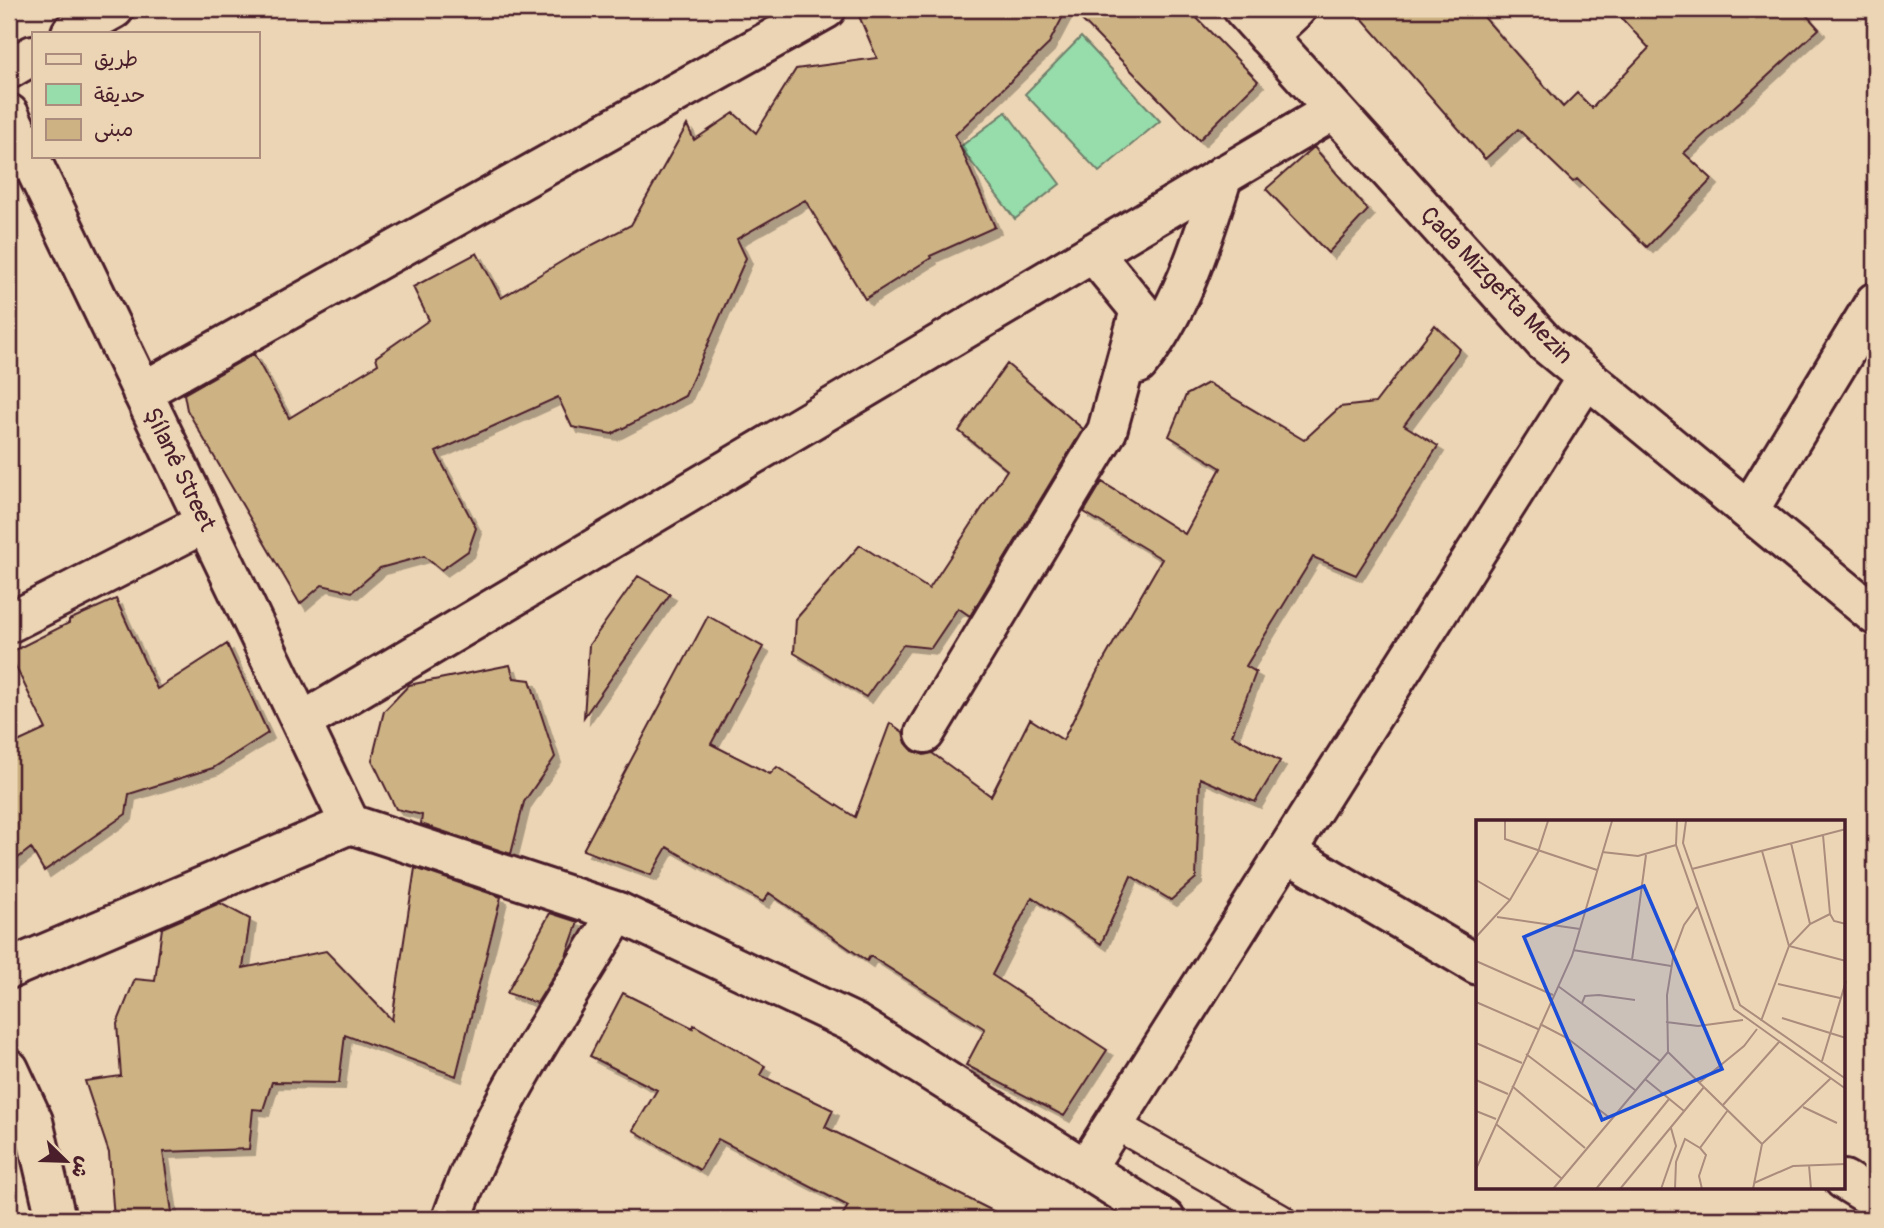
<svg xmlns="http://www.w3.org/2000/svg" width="1884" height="1228" font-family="Pangolin,'Playpen Sans Arabic',sans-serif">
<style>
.green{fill:#96ddab;stroke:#707e6b;stroke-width:2}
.building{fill:#cdb384;stroke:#4a1f2b;stroke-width:2;filter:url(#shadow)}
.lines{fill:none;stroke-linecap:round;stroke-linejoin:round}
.lane-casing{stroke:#4a1f2b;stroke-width:33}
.street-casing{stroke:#4a1f2b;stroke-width:44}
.secondary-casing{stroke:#4a1f2b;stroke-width:44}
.lane{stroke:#ecd5b4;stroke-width:28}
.street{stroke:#ecd5b4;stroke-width:38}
.secondary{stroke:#ecd5b4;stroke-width:38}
.labels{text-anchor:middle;stroke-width:5;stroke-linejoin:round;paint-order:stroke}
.street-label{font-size:24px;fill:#4a1f2b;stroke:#ecd5b4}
.inset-road{fill:none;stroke:#ab8c7d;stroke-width:2}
.view{fill:#1d4ed8;fill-opacity:0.15;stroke:#1d4ed8;stroke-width:3.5}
.inset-edge{fill:none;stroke:#4a1f2b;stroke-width:3.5}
</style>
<defs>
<filter id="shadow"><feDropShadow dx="6" dy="6" stdDeviation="0" flood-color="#0004"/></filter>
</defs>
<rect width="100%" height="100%" fill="#ecd5b4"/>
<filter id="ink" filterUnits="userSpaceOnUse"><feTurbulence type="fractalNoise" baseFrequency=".0143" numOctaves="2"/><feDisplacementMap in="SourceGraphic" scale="14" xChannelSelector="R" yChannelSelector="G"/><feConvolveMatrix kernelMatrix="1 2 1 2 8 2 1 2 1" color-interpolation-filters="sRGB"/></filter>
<g filter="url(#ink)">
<path class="green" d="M1081,37L1160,121L1099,172L1025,94Z
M1006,112L1060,184L1015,219L960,147Z"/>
<path class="building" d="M856,9H1067L1048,45L955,135L995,227L930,256L931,258L865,299L805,200L737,239L746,258L685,396L612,434L572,427L558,397L436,452L476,528L468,551L441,570L424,556L380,568L352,592L322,585L300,604L187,410L184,394L254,354L289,418L378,364L376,357L429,320L413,287L477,253L501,298L569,257L631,225L687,125L694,140L734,113L756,133L796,69L877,58Z
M1071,9H1188L1258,81L1199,140Z
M1354,9H1477L1563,107L1577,93L1592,108L1649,48L1613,9H1801L1819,29L1684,153L1712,179L1647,247L1577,179L1573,182L1518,129L1485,159Z
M1314,147L1368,210L1328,253L1266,189Z
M1435,325L1460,349L1404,425L1438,446L1356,575L1313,557L1246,666L1256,672L1232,735L1280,761L1255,802L1200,778L1196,878L1171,900L1131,876L1101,944L1032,897L992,975L1107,1050L1064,1116L966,1065L985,1029L870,956L867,961L769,893L763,902L667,847L651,875L583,850L708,616L763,647L711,744L770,774L777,767L855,817L890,723L903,732L906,743L913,751L924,755L932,753L991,796L1030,719L1063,740L1098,670L1162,559L1084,512L1102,482L1185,534L1221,468L1169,436L1186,395L1208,383L1304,440L1340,407L1375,403Z
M1007,364L1083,429L970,616L958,608L931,648L903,645L866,697L794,653L796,619L860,545L929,589L1007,470L959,431Z
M638,576L670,594L584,717L589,645Z
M116,599L157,689L227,644L268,733L213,768L129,794L126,814L44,871L31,848L9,865V746L46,729L9,653L69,623V620Z
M510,665L514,678L530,680L555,757L524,802L511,854L421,824L422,815L396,809L372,760L384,711L409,685Z
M415,868L501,897L456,1076L345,1035L339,1083L272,1082L263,1110L253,1109L249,1149L163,1152L173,1219H114L109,1153L85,1081L121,1076L117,1024L135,979L155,981L162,928L220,903L250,919L243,968L326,951L392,1020Z
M550,913L578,922L566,956L537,1003L507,993Z
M623,993L693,1028L694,1025L765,1066L760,1075L833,1110L825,1127L1009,1219H840L848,1206L718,1139L700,1170L633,1130L657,1090L590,1056Z"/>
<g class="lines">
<g class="lane-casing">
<path id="lane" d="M1114,1124L1281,1219"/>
</g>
<g class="street-casing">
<path id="street" d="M71,33L114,9
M9,69L33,55
M9,114L350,824
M1138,364C1182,309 1202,241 1223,175
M142,392L826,9
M1749,510L1875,302
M9,623L205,523
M925,733L1107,431L1140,310L1093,253
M1286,852L1478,965
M9,1069L33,1121L56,1219
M1086,1168L1587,377
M1844,1180L1875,1199
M452,1219C489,1112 560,1010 618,912"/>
</g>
<g class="secondary-casing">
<path id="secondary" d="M1243,9L1544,342L1875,615
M1267,36L1296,9
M302,722L1334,110
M9,969L350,824L618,912L856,1024L1165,1219"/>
</g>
<use href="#lane" class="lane"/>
<use href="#street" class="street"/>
<use href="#secondary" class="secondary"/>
</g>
</g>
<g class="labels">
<g class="street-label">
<text transform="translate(1497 285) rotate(46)" y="8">Çada Mizgefta Mezin</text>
<text transform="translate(180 469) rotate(64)" y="8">Şílanê Street</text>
</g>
</g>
<g transform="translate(1476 820)">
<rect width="369" height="369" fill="#ecd5b4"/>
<path class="inset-road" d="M29,1V19L121,50M201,1L200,25L258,189L370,269M210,1L207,23L264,185L370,259M347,15L354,94L358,101L370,104M315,23L334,104M286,31L313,126L370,141M126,32L162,36L200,25M216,49L370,9M0,60L34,80M221,87L208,105L198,132L191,175L192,232L286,324M21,97L104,109M0,117L34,80L62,32L72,1M97,130L195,146M156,140L170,35M0,141L77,175M302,164L364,178M82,166L184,241M0,182L62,209M106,183L109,176L123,175L159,180M306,198L370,218M285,201L313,126L334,104L354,94M190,202L222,206L267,200M64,204L91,218L159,270M0,223L46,243M50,234L134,298M346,241L370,161M169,259L208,291M0,260L32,274M224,262L268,226L281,209M36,266L109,328M247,285L303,222M327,287L361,303M0,291L20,299M20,304L85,358M333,345L335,369M0,349L96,136L136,1M278,363L317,346L370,344M77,369L192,232M120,369L193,279M144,369L228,267M185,369L200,326L195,308M199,369L200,342L209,319L224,328M226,369L223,356L230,335L224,328L252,290M277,369L286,324L355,258"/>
<path class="view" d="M168,66L246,249L126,300L48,117Z"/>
<rect width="369" height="369" class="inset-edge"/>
</g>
<rect width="1884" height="1228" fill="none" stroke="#ecd5b4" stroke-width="35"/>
<rect x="18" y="18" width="1849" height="1193" fill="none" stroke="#4a1f2b" stroke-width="2.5" filter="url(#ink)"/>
<rect x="32" y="32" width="228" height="126" fill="#ecd5b4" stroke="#ab8c7d" stroke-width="2"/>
<rect x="46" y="54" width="35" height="10" fill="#ecd5b4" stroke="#ab8c7d" stroke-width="2"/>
<text x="94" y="66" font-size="21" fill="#4a1f2b">طريق</text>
<rect x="46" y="84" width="35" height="21" fill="#96ddab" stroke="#ab8c7d" stroke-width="2"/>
<text x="94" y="102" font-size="21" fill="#4a1f2b">حديقة</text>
<rect x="46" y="119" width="35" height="21" fill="#cdb384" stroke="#ab8c7d" stroke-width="2"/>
<text x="94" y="136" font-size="21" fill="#4a1f2b">مبنى</text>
<g transform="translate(66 1161) rotate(113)" stroke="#ecd5b4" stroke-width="5" paint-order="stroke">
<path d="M0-5L12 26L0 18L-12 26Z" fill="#4a1f2b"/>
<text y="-10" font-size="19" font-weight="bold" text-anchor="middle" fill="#4a1f2b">ش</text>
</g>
</svg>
